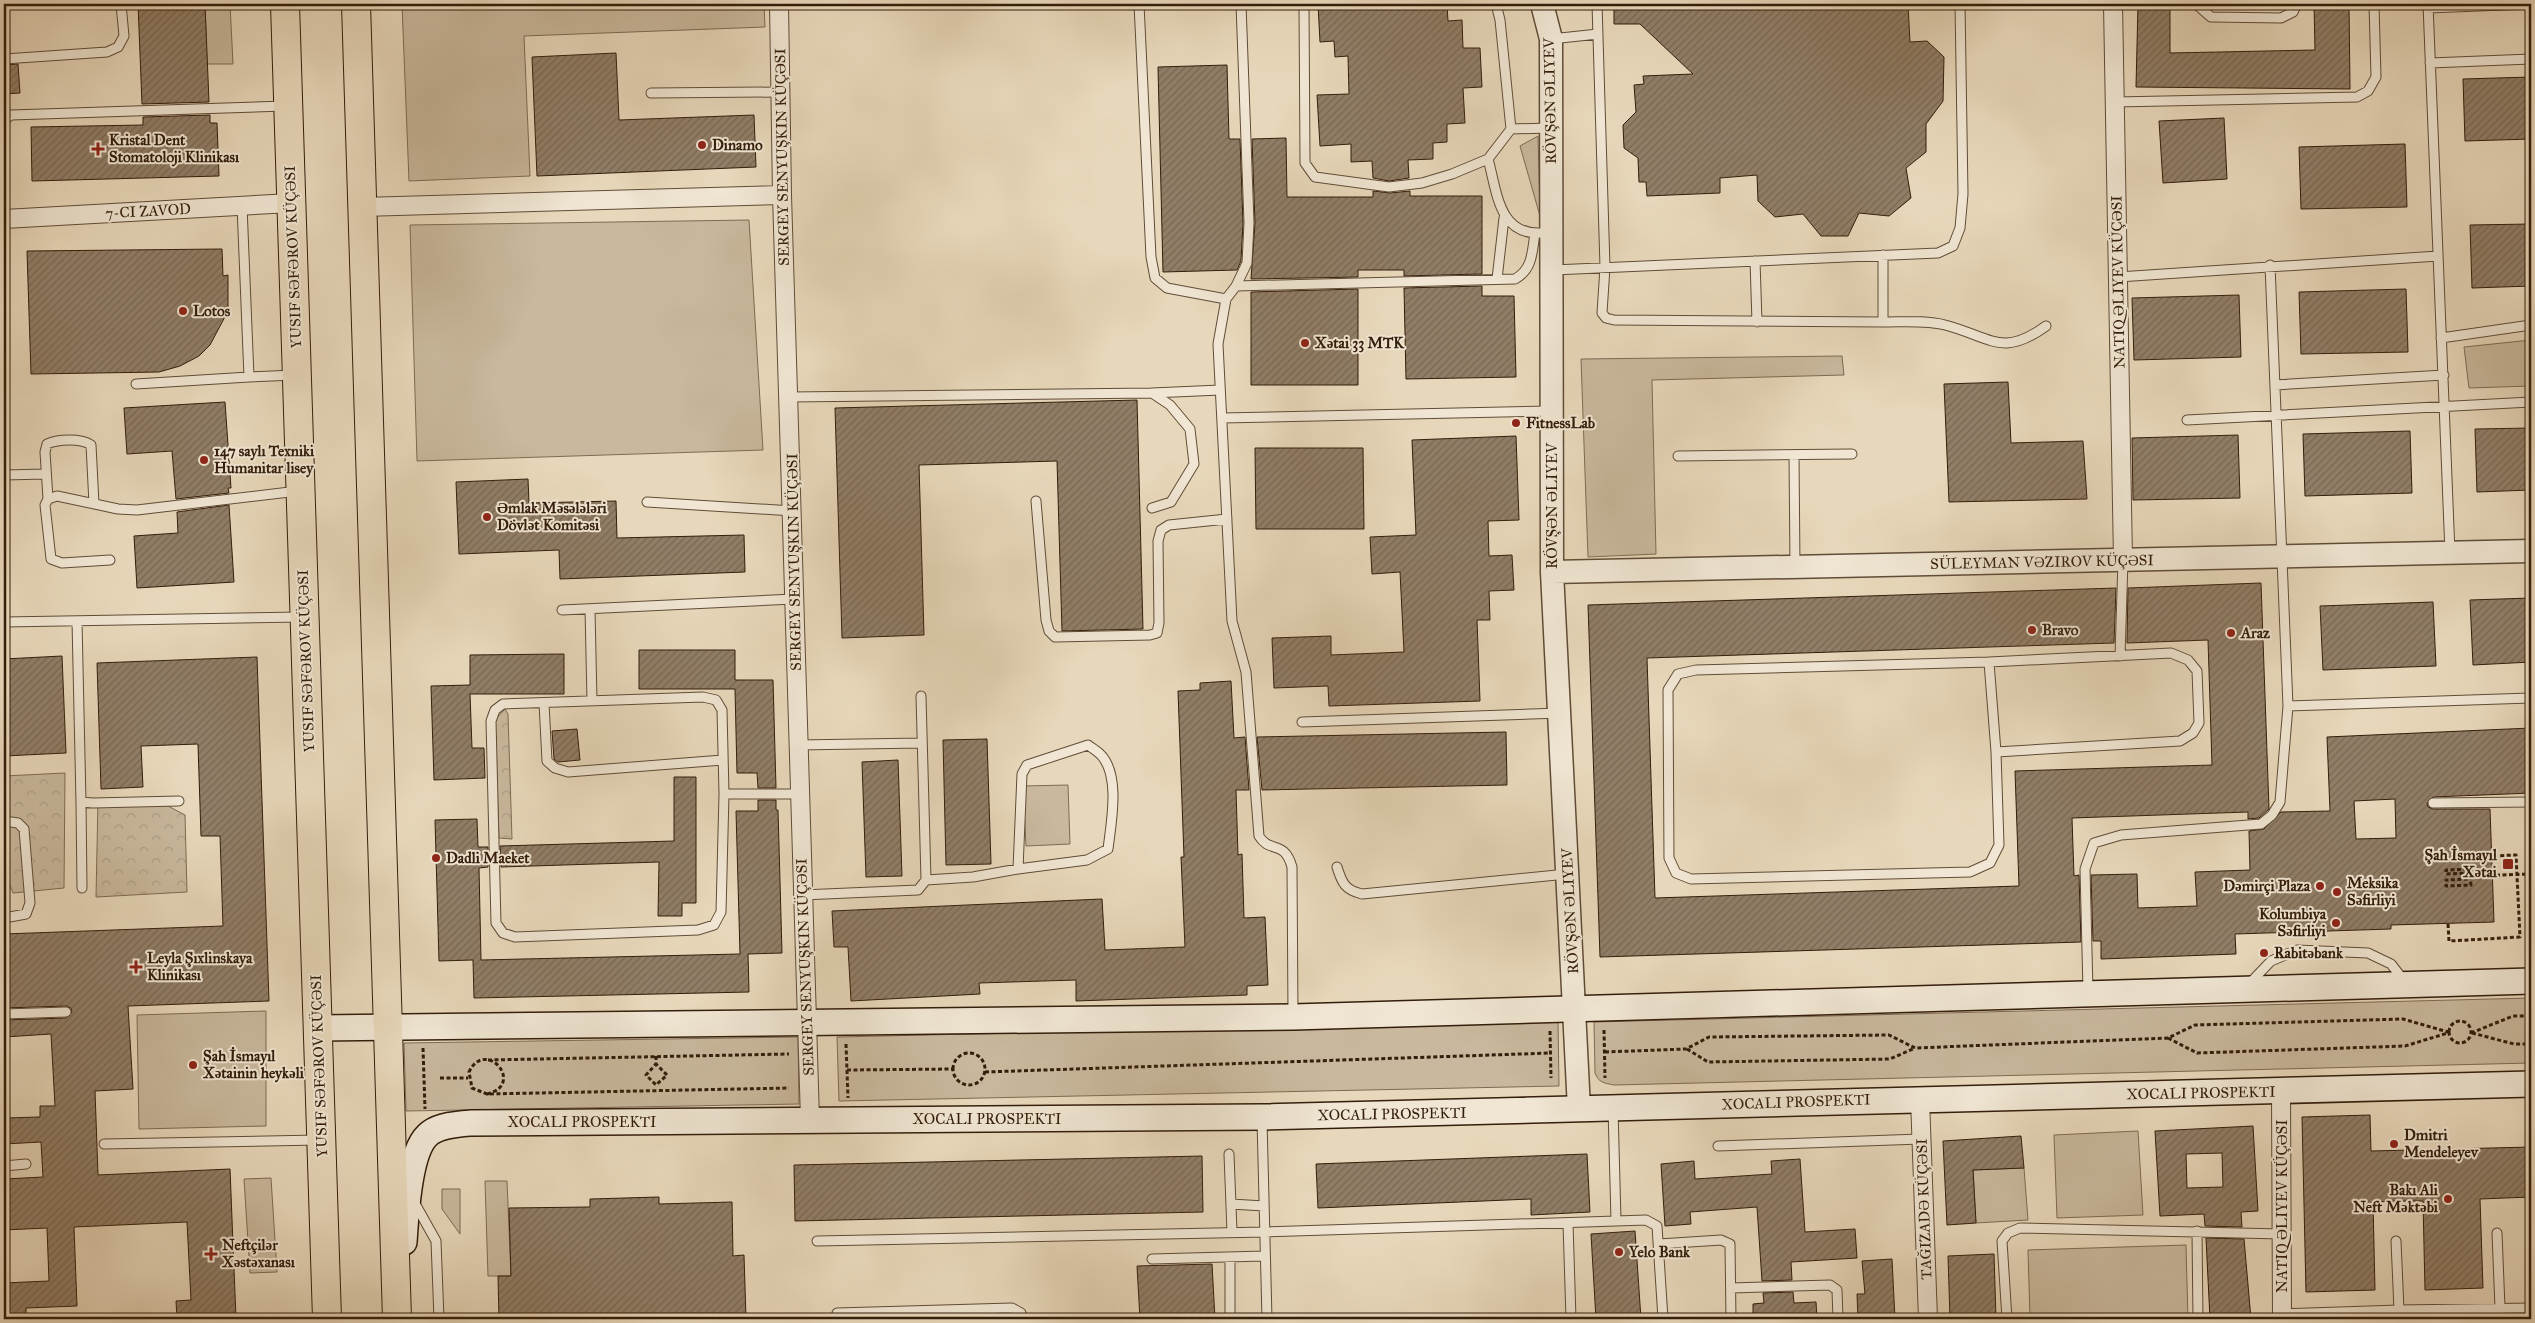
<svg xmlns="http://www.w3.org/2000/svg" width="2535" height="1323" font-family="'IM FELL Great Primer',serif">
<style>
.green{fill:#c9b89d;stroke:#7e6a54}
.forest{fill:url(#forest-crowns);stroke:#7e6a54}
.building{fill:url(#building-hatch);stroke:#331d0b;fill-rule:evenodd}
.lines{fill:none;stroke-linecap:round;stroke-linejoin:round}
.service-casing{stroke:#604c37;stroke-width:11}
.minor-casing{stroke:#604c37;stroke-width:20}
.tertiary-casing{stroke:#604c37;stroke-width:25}
.secondary-casing{stroke:#331d0b;stroke-width:28}
.trunk-casing{stroke:#331d0b;stroke-width:30}
.path{stroke:#331d0b;stroke-width:3;stroke-dasharray:4 2.5;stroke-linecap:butt}
.service{stroke:#f0e6d3;stroke-width:9}
.minor{stroke:#f0e6d3;stroke-width:18}
.tertiary{stroke:#f0e6d3;stroke-width:22}
.secondary{stroke:#f0e6d3;stroke-width:25}
.trunk{stroke:#e8d8bb;stroke-width:28}
.poi-dot{fill:#8f2418;stroke:#f0e6d3;stroke-width:2}
.labels{text-anchor:middle;stroke-width:4;stroke-linejoin:round;paint-order:stroke}
.street-label{font-size:15px;fill:#331d0b;stroke:#f0e6d3}
.poi-label{font-size:15px;font-weight:bold;fill:#331d0b;stroke:#f0e6d3;text-anchor:start}
</style>
<defs>
<pattern id="forest-crowns" width="20" height="18" patternUnits="userSpaceOnUse" patternTransform="scale(1.25)"><rect width="20" height="18" fill="#c9b89d"/><path d="M2 6a3 3 0 1 1 6 0M12 15a3 3 0 1 1 6 0" fill="none" stroke="#ad9e86"/></pattern>
<pattern id="building-hatch" width="6" height="6" patternUnits="userSpaceOnUse" patternTransform="scale(1.25)"><rect width="6" height="6" fill="#917e67"/><path d="M-1 1l2-2M0 6l6-6M5 7l2-2" fill="none" stroke="#776753"/></pattern>
</defs>
<rect width="100%" height="100%" fill="#e8d8bb"/>
<filter id="stains"><feTurbulence type="fractalNoise" baseFrequency=".004" numOctaves="4"/><feColorMatrix values="0 0 0 0 .2 0 0 0 0 .09 0 0 0 0 .02 0 0 0 .5 -.17"/></filter>
<radialGradient id="worn" r=".72"><stop offset=".6" stop-color="#630" stop-opacity="0"/><stop offset="1" stop-color="#630" stop-opacity=".3"/></radialGradient>
<path class="green" d="M205,4H230L233,64H207Z
M402,4H764L765,27L524,36L530,176L409,181Z
M1538,136L1540,216L1520,146Z
M749,220L763,450L417,461L410,225Z
M2531,340V386L2469,388L2464,347Z
M1842,356L1844,375L1652,380L1656,554L1588,557L1581,359Z
M1068,785L1070,844L1026,846L1023,786Z
M2531,998V1063L1614,1085C1604,1083 1599,1083 1595,1073L1594,1022Z
M266,1011V1126L139,1129L137,1015Z
M1558,1021L1559,1086L839,1101L837,1037Z
M798,1037L799,1104L406,1111L404,1043Z
M2138,1131L2143,1215L2057,1218L2054,1135Z
M2024,1168L2028,1220L1976,1223L1973,1170Z
M271,1178L277,1272L250,1273L244,1179Z
M485,1181H507L511,1276H488Z
M442,1189H460V1234L442,1209Z
M2186,1245L2188,1319H2030L2028,1250Z"/>
<path class="forest" d="M505,709L508,714L512,839L499,838L495,720Z
M65,773L64,888L13,893L4,870V776Z
M153,798L185,815L187,892L96,897L98,799Z"/>
<path class="building" d="M138,4H205L209,102L142,104Z
M1318,4L1447,5L1448,21L1462,20L1463,48H1480L1482,87L1463,88L1465,123L1447,124V142L1433,143V159L1408,160L1409,178L1389,181L1373,178L1372,161L1351,162V144L1320,146L1317,95L1349,94L1348,56L1335,57L1334,41L1320,42Z
M1614,4H1908L1910,42L1927,41L1944,57L1943,101L1926,124V152L1906,168L1911,198L1889,216L1859,213L1848,236H1821L1803,214L1775,217L1758,201L1757,175L1720,178V193L1647,196L1646,182H1639L1638,158L1624,148L1623,125L1636,112L1634,85L1644,84L1643,76L1693,74L1640,24H1614Z
M2138,4H2170V53L2315,50L2314,4H2349L2350,89L2136,87Z
M616,53L619,120L754,115L756,167L537,176L532,57Z
M18,64L20,93L4,94V65Z
M1227,65L1229,139H1240L1243,223L1241,261L1237,270L1163,272L1158,67Z
M2531,77V139L2465,141L2463,79Z
M210,115V123H217L219,176L32,181L31,127L143,125V117Z
M2224,118L2227,179L2163,183L2159,121Z
M1286,138L1287,197H1373V191L1390,193L1410,191V196H1482V274L1404,276V270H1358V277L1251,279L1255,223L1252,139Z
M2405,144L2407,207L2301,209L2299,147Z
M2531,224V286L2472,288L2470,225Z
M222,249L223,276L228,275V311L210,345L199,356L180,366L159,372L31,374L27,251Z
M1482,286V296H1514L1516,377L1406,379L1404,288Z
M1358,289V385H1251V292Z
M2406,289L2408,352L2301,354L2299,292Z
M2239,295L2241,357L2134,360L2132,298Z
M2008,382L2011,443L2083,441L2087,499L1949,502L1944,384Z
M1137,400L1143,629L1062,631L1057,461L919,465L924,635L842,638L835,408Z
M225,402L231,488H228L229,493L176,499L172,451L127,454L124,408Z
M2531,428V490L2477,492L2475,429Z
M2410,431L2412,493L2305,496L2303,434Z
M2238,435L2240,498L2133,500L2132,438Z
M1516,436L1519,520L1488,521L1489,556L1512,555L1514,590L1489,591L1490,620H1477L1480,701L1329,706L1328,686L1274,688L1272,638L1331,636V655L1404,652L1400,572L1372,574L1370,537L1416,535L1412,440Z
M1255,448H1363L1364,529H1256Z
M528,479L529,503L616,501L617,538L744,535L745,572L560,579L559,550L459,554L456,482Z
M229,505L234,582L137,588L134,536L178,533L177,512Z
M2261,583L2269,809L2259,818L2248,819V812L2072,818L2074,876L2079,875L2081,942L1600,957L1588,605L2116,588L2114,643L1647,658L1655,898L2019,886L2015,771L2212,765L2208,640L2127,643L2128,588Z
M2531,598V662L2473,665L2470,600Z
M2433,602L2436,666L2323,670L2320,606Z
M639,650H735V680H773L776,788H758L757,773H737L735,689H639Z
M564,654V694H470L472,748H484L485,778L434,780L431,686L470,685V655Z
M62,656L66,753L4,756V659Z
M257,657L269,1001L128,1006L133,1089L95,1091L98,1175L230,1169L236,1319H177L176,1301L191,1300L187,1222L74,1227L77,1306L26,1308V1319H4V1283L49,1281L47,1228L4,1230V1179L43,1177L41,1142L4,1144V1118L40,1117V1106H55L51,1034L4,1037V1020L66,1018L72,1012L71,1008L66,1006L4,1008V934L223,926L220,836H201L198,744L141,746L143,787L101,789L97,663Z
M1231,681L1234,738L1245,737L1249,790H1236L1238,855L1242,854L1244,918L1265,917L1268,985L1247,986V995L1076,1001V980L979,983L980,994L851,1001L848,947H834L832,911L1102,899L1105,950L1185,947L1181,857H1184L1178,691L1200,690V683Z
M2531,728V793L2433,797L2427,803L2428,807L2433,809H2490L2494,922L2391,925V929L2235,934L2236,954L2101,959V941H2093L2091,875L2137,874L2138,908L2197,906L2195,872L2250,870L2249,831L2264,829L2281,812L2330,811L2327,737ZM2395,799L2396,838L2356,839L2354,801Z
M577,729L580,760L558,762L554,759L552,731Z
M1506,732L1507,785L1262,790L1257,737Z
M987,739L991,864L946,865L943,740Z
M898,760L902,876L866,877L862,762Z
M674,777H696V903H682V916H658L659,862L501,867L500,846L674,841Z
M758,800H776V810H778L782,953L748,954L749,992L474,998L473,960L439,961L435,820L477,819L478,847H488V867L479,868L481,960L740,954L736,811H758Z
M2370,1115L2371,1151L2531,1147V1197L2480,1199L2483,1288L2425,1290L2423,1201H2397L2373,1202L2375,1290L2306,1292L2302,1117Z
M2253,1126L2258,1211L2241,1212L2242,1227L2205,1226L2204,1214L2160,1216L2155,1131ZM2222,1153L2223,1187L2187,1188L2186,1154Z
M2021,1136L2024,1168L1973,1170L1976,1223L1947,1225L1943,1141Z
M1587,1154L1590,1212L1531,1215V1199L1318,1208L1316,1164Z
M1202,1156L1203,1212L795,1221L794,1165Z
M1800,1159L1805,1232L1855,1229L1857,1258L1791,1262L1792,1280L1762,1281L1757,1207L1690,1212L1691,1224L1665,1226L1661,1164L1694,1161L1695,1179L1772,1174L1771,1161Z
M659,1197V1204L732,1202L733,1256L744,1255L746,1319H499L498,1276H511L509,1208L590,1207V1199Z
M1635,1231L1641,1319H1596L1591,1234Z
M2206,1238L2244,1239L2251,1319H2210Z
M1994,1254L1996,1319H1950L1948,1256Z
M1892,1259L1895,1319H1858L1857,1294H1865L1862,1261Z
M1212,1264L1215,1319H1140L1137,1266Z
M1793,1292L1794,1303L1816,1302L1817,1319H1753V1304L1764,1303L1763,1293Z"/>
<g class="lines">
<g class="service-casing">
<path id="service" d="M1139,4L1151,257L1155,278L1167,288L1226,299
M1241,4L1249,223L1247,263L1236,286L1226,299L1218,344L1232,621L1246,672L1259,836C1270,854 1284,839 1292,867L1293,1014
M1304,4L1305,163L1315,177L1389,187L1422,183L1452,174L1488,159L1511,129L1500,20L1496,4
M1597,4L1605,267L1602,313L1606,318L1614,320L1883,322V255
M2196,4L2211,17L2281,18L2293,12L2297,4
M2428,4L2450,553
M4,6L5,59
M2428,8L2530,4
M1551,39L1598,34
M4,59L107,52L118,47L124,36L121,4
M2430,63L2531,59
M651,93L780,92
M2115,102L2357,97L2368,91L2376,77L2374,4
M4,120L11,115L286,106
M1511,129L1550,128
M1488,159C1497,191 1498,235 1541,233
M242,206L249,377L295,375
M1755,261L1757,322
M1553,270L1938,253L1953,246L1960,228L1963,194L1960,4
M2118,277L2438,256
M1497,279L1504,218
M1236,286L1515,279C1533,269 1532,252 1535,233
M1883,322C1903,322 1926,320 1945,325C1991,337 2002,358 2046,326
M2441,338L2531,325
M136,384L249,377
M2275,385L2444,375
M790,397L1152,393L1220,390
M1222,418L1551,411
M2187,420L2531,402
M1794,455L1795,567
M1678,456L1852,454
M4,475L46,474
M48,499L45,452L47,444C58,439 81,438 91,445L94,504
M1036,501L1046,620L1049,631L1055,637L1150,635L1157,633L1159,623L1158,541L1161,530L1169,525L1227,519
M647,502L793,511
M1152,508L1171,502L1194,464L1190,429L1170,405L1152,393
M110,560L62,563L51,559L45,505L48,499L57,496L118,509L137,510L298,491
M590,609L592,701
M562,610L794,599
M77,621L81,802L93,803L179,801
M4,622L302,617
M2171,653L2188,660L2197,671L2199,723L2193,733L2180,741L1996,752L1999,845L1990,863L1970,872L1691,879L1676,873L1669,858L1668,690L1678,674L1696,670L1989,662Z
M2120,656L2123,560
M1989,662L1996,752
M703,697L716,700L722,710L724,794L721,912L714,925L698,930L515,937L503,933L496,923L491,721L495,710L503,704Z
M544,703L547,761L555,768L568,772L723,760
M2288,706L2531,698
M1302,722L1560,713
M798,745L921,743
M1088,745C1092,748 1097,751 1100,754C1121,774 1111,824 1108,849L1087,860L1018,869L1022,774L1027,765Z
M724,794H800
M81,802L82,888
M2433,803L2531,802
M4,821L18,823L24,829L30,903L26,914L4,918
M1337,867C1342,883 1345,890 1362,894L1567,874
M926,880L973,877L1018,869
M802,895L918,890L926,880L921,696
M2249,984L2271,961L2297,950L2368,953L2391,964L2405,982
M2088,991L2085,869L2094,843L2121,835L2261,824L2272,815L2280,802L2288,706L2270,265
M4,1014L66,1012
M1613,1108L1616,1221L1646,1220L1657,1226L1663,1319
M1262,1120L1267,1319
M104,1144L319,1140
M1718,1146L1921,1139
M1229,1154L1232,1232
M4,1166L26,1164
M413,1200L436,1241L439,1319
M1231,1204L1264,1206
M1568,1223L1571,1319
M2197,1231L2198,1319
M2497,1233L2500,1308
M817,1241L1265,1232L1616,1221
M2396,1241L2399,1310L2531,1308
M1659,1244L1721,1240L1730,1244L1731,1319
M1230,1257V1319
M1152,1259L1264,1256
M1731,1288L1830,1285L1837,1290L1838,1319
M837,1313L1012,1308L1021,1313L1022,1319
M2282,1314L2399,1310
M2007,1319L2002,1241L2008,1233L2020,1228L2282,1234"/>
</g>
<g class="minor-casing">
<path id="minor" d="M779,4L782,195L810,1120
M2113,4L2123,560
M362,207L782,195
M4,219L291,203
M2281,1092L2282,1319
M1920,1099L1928,1319"/>
</g>
<g class="tertiary-casing">
<path id="tertiary" d="M1542,4L1551,39L1552,572L1579,1109
M1552,572L2531,551"/>
</g>
<g class="secondary-casing">
<path id="secondary" d="M318,1028L1293,1017L2531,981
M404,1242C406,1216 408,1149 430,1133C441,1125 458,1124 471,1123L1262,1117L2531,1084"/>
</g>
<g class="trunk-casing">
<path id="trunk" d="M285,4L327,1319
M356,4L397,1319"/>
</g>
<path class="path" d="M2470,873L2446,874V870L2470,869C2470,874 2470,879 2471,885L2446,886V880L2470,879
M2470,876L2531,874
M2448,924L2449,941L2520,937L2516,855L2491,856
M2449 1032a11 11 0 1 1 22 0a11 11 0 1 1-22 0Z
M1604,1030L1605,1078
M1550,1031L1551,1078
M2471,1033L2513,1016H2531
M2472,1033L2514,1044H2531
M2168,1038L2197,1053L2405,1046L2448,1033
M846,1044L848,1098
M423,1048L425,1109
M1687,1049L1708,1062L1890,1059L1915,1048
M1605,1052L1686,1049L1709,1037L1889,1035L1915,1048L2168,1038L2195,1025L2403,1019L2448,1032
M953 1069a16 16 0 1 1 32 0a16 16 0 1 1-32 0Z
M656,1056V1064L646,1075L656,1085L667,1075L656,1064
M488,1060L789,1054
M847,1070L954,1069
M985,1072L1551,1053
M440,1078H468
M487,1094C526,1085 486,1037 469,1072L472,1088L487,1094L789,1088"/>
<use href="#service" class="service"/>
<use href="#minor" class="minor"/>
<use href="#tertiary" class="tertiary"/>
<use href="#secondary" class="secondary"/>
<use href="#trunk" class="trunk"/>
</g>
<g class="poi-dot">
<circle cx="702" cy="145" r="5"/>
<path d="M95.5 141.5h5v5h5v5h-5v5h-5v-5h-5v-5h5z"/>
<circle cx="183" cy="311" r="5"/>
<circle cx="1305" cy="343" r="5"/>
<circle cx="1516" cy="423" r="5"/>
<circle cx="204" cy="460" r="5"/>
<circle cx="487" cy="517" r="5"/>
<circle cx="2032" cy="630" r="5"/>
<circle cx="2231" cy="633" r="5"/>
<circle cx="436" cy="858" r="5"/>
<rect x="2502" y="858" width="12" height="12" rx="2.5"/>
<circle cx="2320" cy="886" r="5"/>
<circle cx="2337" cy="892" r="5"/>
<circle cx="2336" cy="923" r="5"/>
<circle cx="2264" cy="953" r="5"/>
<path d="M133.5 959.5h5v5h5v5h-5v5h-5v-5h-5v-5h5z"/>
<circle cx="193" cy="1065" r="5"/>
<circle cx="2394" cy="1144" r="5"/>
<circle cx="2448" cy="1199" r="5"/>
<circle cx="1619" cy="1252" r="5"/>
<path d="M208.5 1246.5h5v5h5v5h-5v5h-5v-5h-5v-5h5z"/>
</g>
<g class="labels">
<g class="street-label">
<text transform="translate(1550 101) rotate(-91)" y="5">RÖVŞƏN ƏLIYEV</text>
<text transform="translate(782 157) rotate(-91)" y="5">SERGEY SENYUŞKIN KÜÇƏSI</text>
<text transform="translate(148 211) rotate(-3)" y="5">7-CI ZAVOD</text>
<text transform="translate(293 257) rotate(-92)" y="5">YUSIF SƏFƏROV KÜÇƏSI</text>
<text transform="translate(2118 282) rotate(-91)" y="5">NATIQ ƏLIYEV KÜÇƏSI</text>
<text transform="translate(1552 506) rotate(-90)" y="5">RÖVŞƏN ƏLIYEV</text>
<text transform="translate(794 562) rotate(-91)" y="5">SERGEY SENYUŞKIN KÜÇƏSI</text>
<text transform="translate(2042 562) rotate(-1)" y="5">SÜLEYMAN VƏZIROV KÜÇƏSI</text>
<text transform="translate(306 661) rotate(-92)" y="5">YUSIF SƏFƏROV KÜÇƏSI</text>
<text transform="translate(1570 911) rotate(-93)" y="5">RÖVŞƏN ƏLIYEV</text>
<text transform="translate(805 967) rotate(-92)" y="5">SERGEY SENYUŞKIN KÜÇƏSI</text>
<text transform="translate(319 1066) rotate(-92)" y="5">YUSIF SƏFƏROV KÜÇƏSI</text>
<text transform="translate(2201 1093) rotate(-1)" y="5">XOCALI PROSPEKTI</text>
<text transform="translate(1796 1102) rotate(-2)" y="5">XOCALI PROSPEKTI</text>
<text transform="translate(1392 1114) rotate(-1)" y="5">XOCALI PROSPEKTI</text>
<text x="987" y="1124">XOCALI PROSPEKTI</text>
<text x="582" y="1127">XOCALI PROSPEKTI</text>
<text transform="translate(2282 1206) rotate(-90)" y="5">NATIQ ƏLIYEV KÜÇƏSI</text>
<text transform="translate(1924 1209) rotate(-92)" y="5">TAĞIZADƏ KÜÇƏSI</text>
</g>
<g class="poi-label">
<text x="109" y="145">Kristal Dent<tspan x="109" dy="17">Stomatoloji Klinikası</tspan></text>
<text x="712" y="150">Dinamo</text>
<text x="193" y="316">Lotos</text>
<text x="1315" y="348">Xətai 33 MTK</text>
<text x="1526" y="428">FitnessLab</text>
<text x="214" y="456">147 saylı Texniki<tspan x="214" dy="17">Humanitar lisey</tspan></text>
<text x="497" y="513">Əmlak Məsələləri<tspan x="497" dy="17">Dövlət Komitəsi</tspan></text>
<text x="2042" y="635">Bravo</text>
<text x="2241" y="638">Araz</text>
<text x="2497" y="860" text-anchor="end">Şah İsmayıl<tspan x="2497" dy="17">Xətai</tspan></text>
<text x="446" y="863">Dadli Maeket</text>
<text x="2347" y="888">Meksika<tspan x="2347" dy="17">Səfirliyi</tspan></text>
<text x="2310" y="891" text-anchor="end">Dəmirçi Plaza</text>
<text x="2326" y="919" text-anchor="end">Kolumbiya<tspan x="2326" dy="17">Səfirliyi</tspan></text>
<text x="2274" y="958">Rabitəbank</text>
<text x="147" y="963">Leyla Şıxlinskaya<tspan x="147" dy="17">Klinikası</tspan></text>
<text x="203" y="1061">Şah İsmayıl<tspan x="203" dy="17">Xətainin heykəli</tspan></text>
<text x="2404" y="1140">Dmitri<tspan x="2404" dy="17">Mendeleyev</tspan></text>
<text x="2438" y="1195" text-anchor="end">Bakı Ali<tspan x="2438" dy="17">Neft Məktəbi</tspan></text>
<text x="222" y="1250">Neftçilər<tspan x="222" dy="17">Xəstəxanası</tspan></text>
<text x="1629" y="1257">Yelo Bank</text>
</g>
</g>
<rect width="2535" height="1323" fill="none" stroke="#e8d8bb" stroke-width="20"/>
<rect x="5" y="5" width="2525" height="1313" fill="none" stroke="#331d0b" stroke-width="2.5"/>
<rect x="10" y="10" width="2515" height="1303" fill="none" stroke="#331d0b"/>
<rect width="100%" height="100%" filter="url(#stains)"/>
<rect width="100%" height="100%" fill="url(#worn)"/>
</svg>
